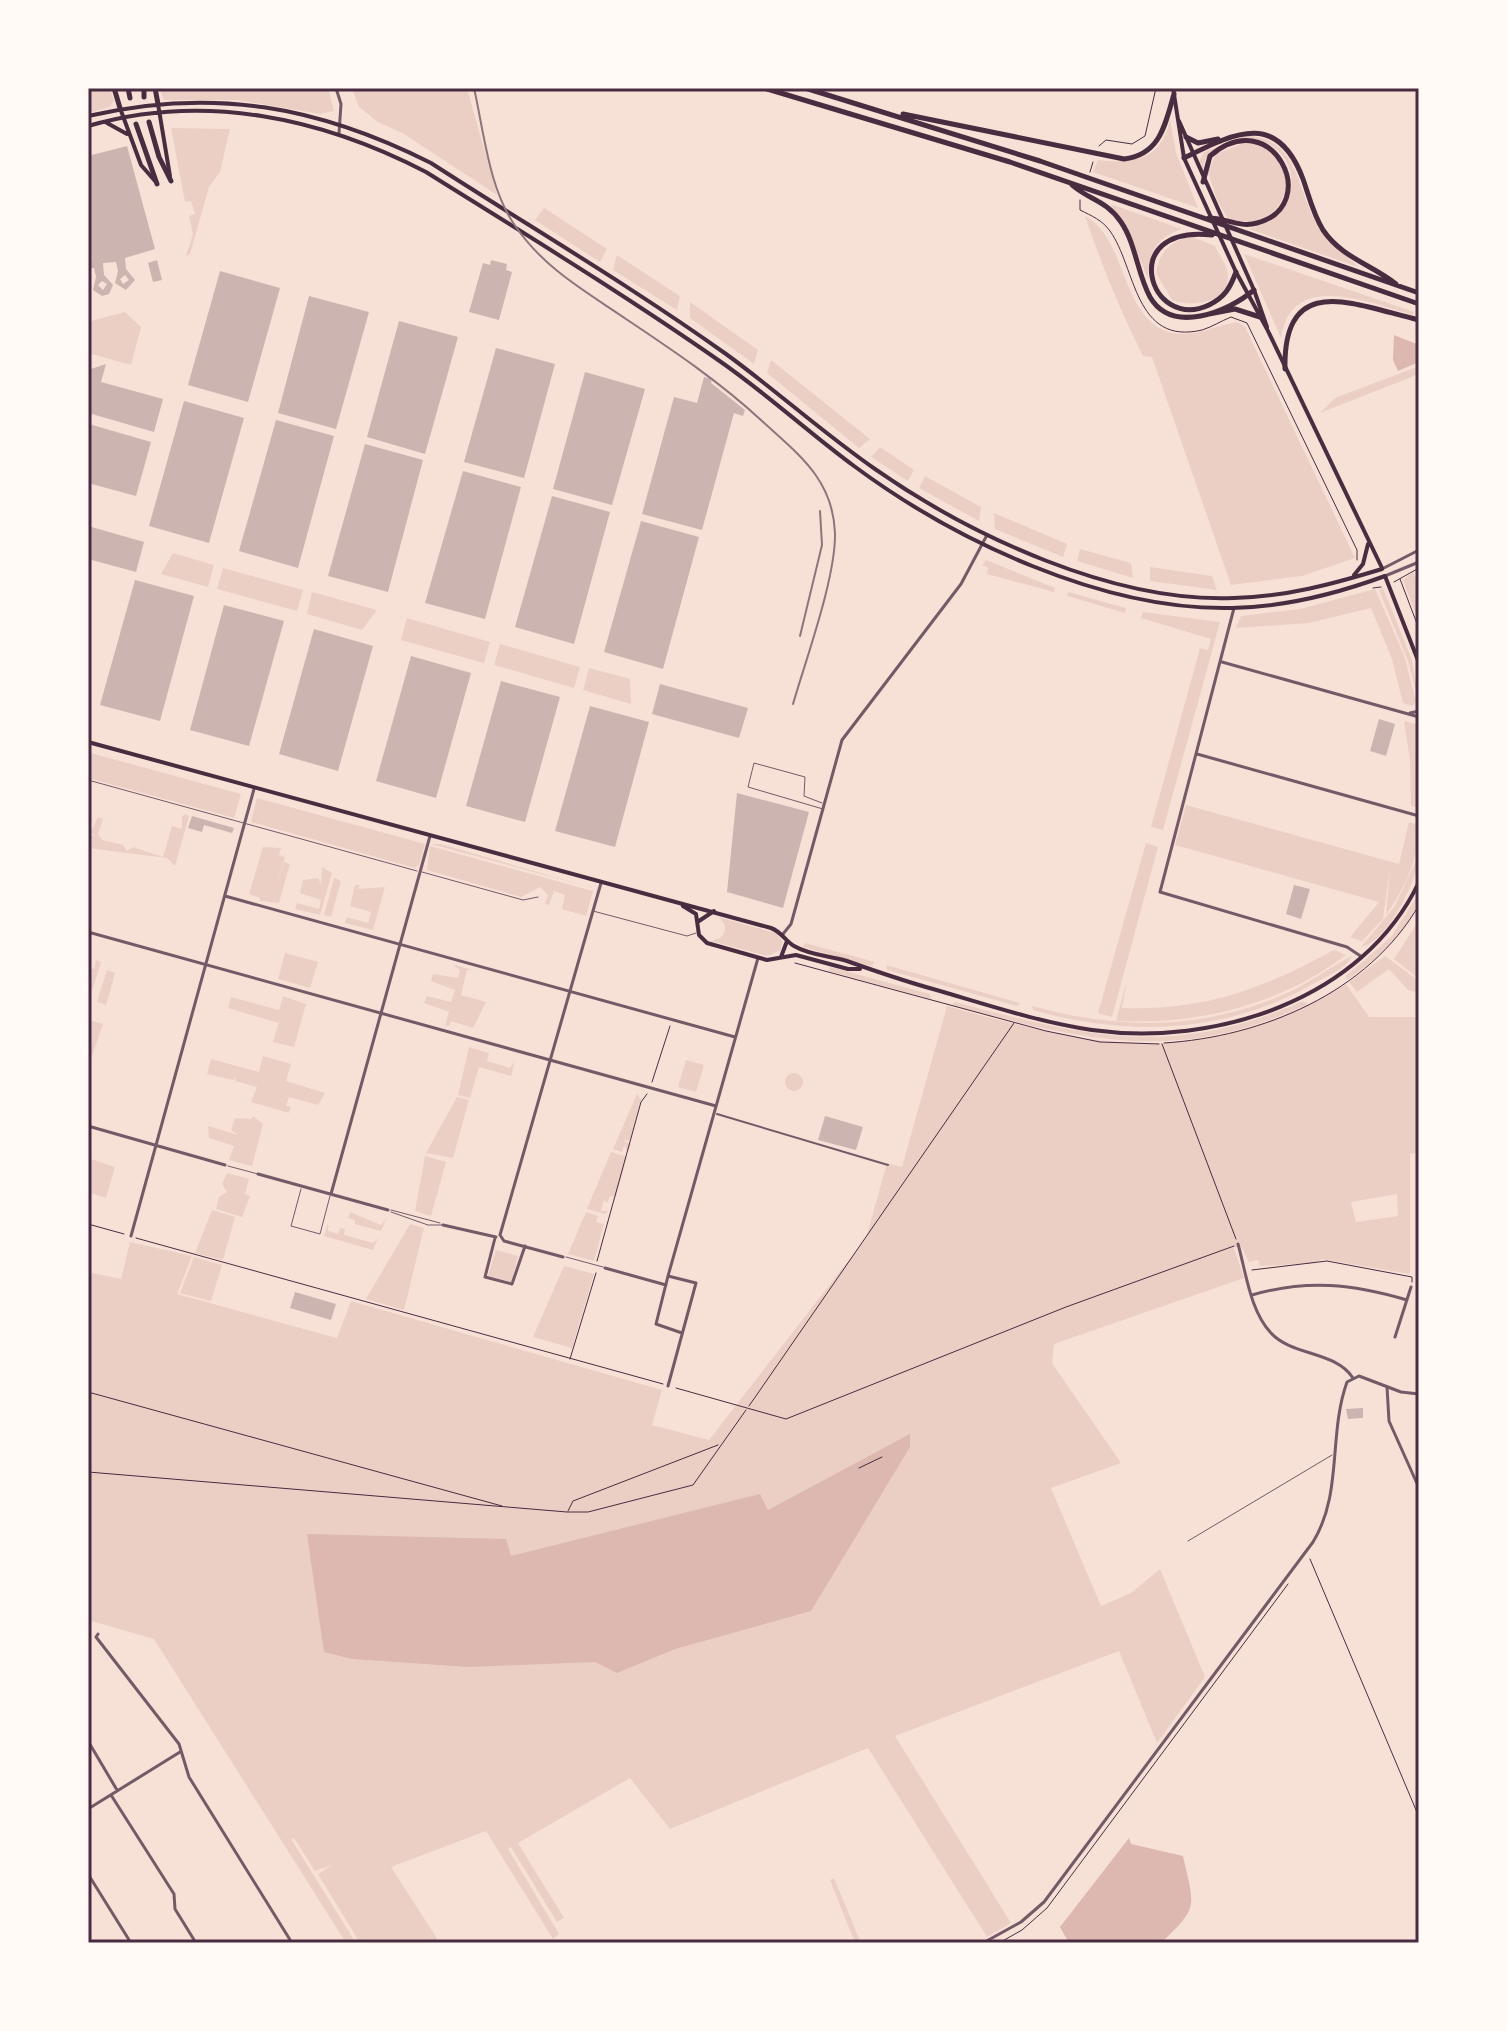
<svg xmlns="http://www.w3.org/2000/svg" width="1507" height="2031" font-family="'Asap Condensed',sans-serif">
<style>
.green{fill:#ebcfc5;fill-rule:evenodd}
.water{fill:#dcb8b0}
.building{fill:#ccb4b1;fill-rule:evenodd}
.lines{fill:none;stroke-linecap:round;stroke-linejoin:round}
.path{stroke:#4a2c40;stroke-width:1}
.service{stroke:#755966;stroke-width:1}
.pedestrian{stroke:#755966;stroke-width:2}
.minor{stroke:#755966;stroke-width:3}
.tertiary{stroke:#755966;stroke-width:3}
.secondary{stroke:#4a2c40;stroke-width:4}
.primary{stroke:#4a2c40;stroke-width:4}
.motorway{stroke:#4a2c40;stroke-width:5}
.rail{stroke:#8f747c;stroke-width:2}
.neatline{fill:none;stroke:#4a2c40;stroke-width:3}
</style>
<rect width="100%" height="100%" fill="#f7e1d7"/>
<path class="green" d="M88,88H109L114,100L110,107L88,113Z
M159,88H328L334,111L320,114L237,100H164Z
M352,88H467L497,195L404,134L378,122L359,107Z
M1170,119L1176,153L1198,208L1093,172L1098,160C1134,164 1162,160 1170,119Z
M171,128L230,129L220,172L209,187L190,254L186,256L193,234L189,216L195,214L191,201L185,202Z
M1243,136C1299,133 1297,194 1319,228C1330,245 1346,254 1358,267L1249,229C1322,210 1293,117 1224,145C1211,150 1203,157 1203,172L1199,162L1204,152Z
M1242,144C1301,136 1304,237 1228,219L1217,200L1208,172L1216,154Z
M1110,204L1182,229C1157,237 1147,253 1148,279L1126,225Z
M544,208L607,249L600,262L535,220Z
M1085,216C1130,239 1120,333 1183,334C1203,334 1217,325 1237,322L1245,327L1355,558L1302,576L1231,585L1152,357L1143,356C1120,310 1101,264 1085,216Z
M1184,238H1195L1215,246C1219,255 1228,266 1228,276C1229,303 1191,308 1172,300L1156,273C1159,254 1166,246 1184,238Z
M1244,254L1414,312L1413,315C1370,303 1291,269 1281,338Z
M617,255L680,296L677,310L613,270Z
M690,302L758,350L754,364L690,318Z
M125,312L141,327L131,365L88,353L91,321Z
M771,360L870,439L859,448L767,373Z
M1419,366V374L1320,413L1335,398Z
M880,447L914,470L908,481L871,457Z
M925,476L981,507L979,521L919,488Z
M994,513L1067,544L1063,557L995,529Z
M1080,549L1131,563L1133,578L1077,561Z
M173,553L214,565L208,587L161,574Z
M986,560L1055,588L1054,592L987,574L988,568L982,565Z
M1150,567L1212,576L1217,590L1150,581Z
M223,568L303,590L297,611L217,589Z
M1413,572L1419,586V623L1403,580Z
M1383,588L1412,660L1419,703L1408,661L1379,590Z
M1375,589L1404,655L1416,701L1413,706L1403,703L1392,659L1371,608L1309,623L1236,628L1241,616L1300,609Z
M312,592L377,610L362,630L307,614Z
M1068,592L1126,608L1125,613L1067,596Z
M1143,612L1220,622L1163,830L1151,827L1200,648L1208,650L1211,639L1141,618Z
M407,618L490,642L484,663L401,640Z
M500,644L580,667L574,688L494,665Z
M589,668L630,679L631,704L583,690Z
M1404,721L1419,725V808L1411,806L1410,760Z
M91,753L241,794L234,818L88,778Z
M257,798L425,844L419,865L415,868L251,822Z
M1186,805L1399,864L1409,822L1419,825C1419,859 1405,888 1386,915L1390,868L1383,919L1362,941L1350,937L1379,902L1175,845Z
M186,814L189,816L175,866L167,858L88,848V835L95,836L91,832L98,817L103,819L98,834L102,840L123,845L127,851L133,847L163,857L172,826L182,829V816Z
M1146,843L1158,847L1112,1017L1098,1013Z
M431,844H441L592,888Z
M430,846L589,890L593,891L586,916L562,909L565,895L554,891L549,905L545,904L548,895L540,887L521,897L427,870Z
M263,847L281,848L279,855L285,857L276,888L284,862L290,864L279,903L260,901V898L249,894Z
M1419,854C1419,878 1387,943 1361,947L1395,906Z
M322,867L332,873L320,915L295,909L297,903L319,909L321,900L300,893L303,880L318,878L321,884Z
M334,878L341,881L331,917L324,915Z
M355,885H360L358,889L385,887L373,930L345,923L347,917L368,923L371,912L350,906Z
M1419,893C1419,924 1371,964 1347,980L1346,976L1391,937Z
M718,917L776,933L782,940L781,950L767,956L711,941L720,938C728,931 726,923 718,917Z
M1419,920V979L1394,959Z
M805,943L875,962L871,966L803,947Z
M1334,950L1346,955C1280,1005 1198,1025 1116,1021L1127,981L1122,1008C1205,1011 1262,989 1334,950Z
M285,953L318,962L310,988L278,979Z
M1352,956C1346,969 1325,977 1313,984C1226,1034 1127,1037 1033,1010L1032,1006C1119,1030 1205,1031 1289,992C1311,982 1333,965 1352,956Z
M1385,956L1419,981V993L1408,990L1389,969L1357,992L1349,982Z
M96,960L101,962L88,1004V967L94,969Z
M452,964L472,970H467L461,995L486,1002L473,1028L451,1021L449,1026L445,1025L449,1012L424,1003L427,996L451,1002L455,990L431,981L433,974L458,978L460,970Z
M886,965L1020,1003L1017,1006L887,970Z
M830,967L930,994L931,999L828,971Z
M107,970L115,973L106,1005L97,1002Z
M1346,984L1369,1017H1419V1152L1410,1154V1274L1322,1259L1316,1263L1260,1266L1258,1260L1249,1262L1241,1246L1234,1248L1244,1278L1054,1344L1052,1363L1121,1463L1051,1488L1101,1606L1131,1593L1160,1569L1205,1677L1157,1743L1119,1651L895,1736L1011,1923L987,1937L868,1748L670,1829L630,1778L518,1843L564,1918L557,1922L511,1847L508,1849L559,1934L553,1939L486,1831L391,1867L440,1943H360L318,1874L332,1865L315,1871L294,1838L291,1839L356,1943H346L154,1639L88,1620V1272L121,1279L130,1242L192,1256L177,1294L337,1338L351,1301L662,1390L652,1425L709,1440L866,1238L887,1163L902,1167L947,1006C1102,1049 1200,1070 1346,984ZM1397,1194L1398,1216L1356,1222L1351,1202Z
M283,996L306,1004L294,1047L273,1042L279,1023L228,1008L231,997L279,1010Z
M1303,1001L1308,1004C1178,1065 1084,1041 952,1005L955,1002C1087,1037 1173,1059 1303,1001Z
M89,1020L103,1024L88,1068V1023Z
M469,1047L489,1053L487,1061L510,1068L515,1061L511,1076L479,1067L470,1098L458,1095Z
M263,1056L291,1064L286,1081L325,1093L318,1105L289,1097L286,1106L291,1107L289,1113L251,1102L257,1087L235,1081L236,1077L233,1080L207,1074L211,1059L259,1072Z
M686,1060L704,1065L696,1092L678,1087Z
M785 1082a9 9 0 1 1 18 0a9 9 0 1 1-18 0Z
M637,1094L641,1099L630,1140L624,1141L631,1144L628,1152L624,1145L622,1152L613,1149Z
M457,1097L469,1100L453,1158L426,1153Z
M253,1116L263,1124L252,1166L229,1160L234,1146L209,1138L208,1126L238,1135L231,1130L235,1118L251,1119Z
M611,1152L627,1157L616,1197L610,1196L607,1203L604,1200L601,1211H608L605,1214L587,1209Z
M425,1156L446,1162L431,1216L415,1211Z
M91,1159L115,1167L106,1198L88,1192Z
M227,1173L249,1179L245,1194L250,1196L242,1217L216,1209L219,1197L227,1192L222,1184Z
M212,1210L235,1217L223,1260L195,1253Z
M350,1212L381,1225L387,1217L381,1231L355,1224V1220L348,1218Z
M586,1212L598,1216L596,1222L604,1224L594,1261L568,1254Z
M328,1223V1231L338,1234L340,1228L345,1229L344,1235L373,1243L378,1238L373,1250L324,1236Z
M410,1224L424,1228L404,1310L366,1299Z
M496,1250L518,1256L511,1282L488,1276Z
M194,1257L222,1265L211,1301L180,1293Z
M564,1266L594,1274L572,1348L533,1337Z
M834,1878L861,1943H855L830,1880Z"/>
<path class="water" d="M1394,335L1419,345V362L1398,371L1393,360Z
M910,1434V1447L811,1611L675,1649L617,1673L595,1662L469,1667L352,1659L324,1652L307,1534L506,1539L511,1556L760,1494L768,1510Z
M1129,1838L1131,1844L1183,1856C1194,1907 1200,1906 1161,1943H1069L1060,1927Z"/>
<path class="building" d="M127,146L155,249L125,258L126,269L135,280L126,290L115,283L118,271L116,262L103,263L104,275L113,285L109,294L102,296L93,290L96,277L94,268H88V259L92,258L88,245V156ZM125,275L129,280L123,284L120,279ZM102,281L107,284L103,290L98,285Z
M157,260L162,280L153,282L148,263Z
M491,260L507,264L506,270L512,272L499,320L469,312L483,263L490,265Z
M220,271L280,288L248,402L188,385Z
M309,296L369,312L336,429L278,413Z
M399,321L458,337L425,454L367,437Z
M496,348L555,364L524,478L464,462Z
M106,364L101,382L163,399L154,432L92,414L89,424L151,442L136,496L88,483V370Z
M585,372L645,389L612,505L553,489Z
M704,377L712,379L711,383L745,410L743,416L734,413L702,530L642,514L674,397L697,403Z
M184,401L244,418L209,543L149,526Z
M276,420L334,436L298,568L239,551Z
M365,444L423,460L388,592L328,576Z
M463,471L521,487L485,619L425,603Z
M552,496L610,512L574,644L515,627Z
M641,521L699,537L663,669L604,652Z
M88,526L144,542L136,572L88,559Z
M135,580L194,596L160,721L100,705Z
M224,605L284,621L249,746L190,730Z
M314,629L373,646L338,771L279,754Z
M411,656L471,673L436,798L376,781Z
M501,681L560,697L525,822L466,806Z
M660,684L748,708L739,738L652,714Z
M590,706L649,722L615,847L555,831Z
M1379,719L1395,724L1386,756L1370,751Z
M737,793L809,812L783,908L727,892Z
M192,816L234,828L232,833L204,825L202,832L188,828Z
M1294,885L1310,889L1301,919L1286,914Z
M825,1116L863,1127L856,1150L818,1140Z
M295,1292L336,1304L331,1320L290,1308Z
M1363,1408V1418L1348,1419L1346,1409Z"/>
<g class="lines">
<path class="path" d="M1099,146L1106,140L1132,144L1145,136L1156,88
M1090,172L1093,162
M1080,200V210C1092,216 1102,220 1110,231C1136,267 1134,346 1202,330C1212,327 1221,321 1231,317L1247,323L1357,550V560
M1400,579L1419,629
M1394,582L1419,568
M1373,588L1381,587
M795,963L1046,1031L1100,1042L1159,1044
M1164,1043C1262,1037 1368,993 1419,905
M1162,1044L1236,1239
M652,1082L670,1026
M88,1224L124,1234
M136,1238L663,1384
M597,1261L641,1102L647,1094
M1252,1270L1327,1261L1412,1277V1282
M570,1359L596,1273
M676,1388L786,1419L1066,1307L1234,1246
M88,1392L502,1506
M749,1406L1014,1023
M859,1468L882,1457
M88,1472L567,1512H588L693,1485L746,1410
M568,1511L573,1501L718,1445
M1310,1559L1419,1817
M999,1943L1022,1930L1047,1908L1288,1584"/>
<path class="service" d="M88,780L417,871
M822,803L804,796L805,777L754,763L748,787L823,809
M422,872L523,900L538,897
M593,911L687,936L696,933
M228,1166L258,1174
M301,1189L291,1226L320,1234L330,1196
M391,1210L440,1223
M391,1212L428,1225H443
M566,1257L603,1267
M1188,1541L1332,1455"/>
<path class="pedestrian" d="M717,1114L888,1165"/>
<path class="minor" d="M1234,608L1160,892L1347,947L1362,957
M1222,662L1419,717
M1410,713L1419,711
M1197,754L1419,816
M225,896L735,1037
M88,932L716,1106
M783,934L791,924L842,740L961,584L987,535
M88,1126L225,1165
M258,1174L388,1210
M331,1194L430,836
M443,1225L496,1237
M500,1235L601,883
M500,1235L504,1241L563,1257
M131,1236L254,789
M495,1238L485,1277L512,1284L525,1246
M1238,1244C1246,1272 1250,1311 1271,1333C1292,1356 1336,1351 1353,1378
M605,1268L666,1285
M668,1276L758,958
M1252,1295C1307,1279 1353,1284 1407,1300
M1395,1337L1411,1287
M668,1386L696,1283L668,1276L656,1324L682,1333
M1387,1387L1389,1421L1419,1488
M98,1634L96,1637L179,1744L189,1777L292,1943
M88,1741L117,1790
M111,1795L174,1894L175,1909L196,1943
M88,1809L180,1752
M88,1874L131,1943"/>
<path class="tertiary" d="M336,88L341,104L339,133
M1382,569L1419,550
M1385,576L1419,562
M983,1943L1021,1922L1044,1902L1313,1542C1343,1493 1328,1435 1347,1382L1359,1376L1401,1392L1419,1394"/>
<path class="secondary" d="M158,104L170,176
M120,108L141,165L155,181
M88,116C213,87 318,106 431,163C530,227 631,286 726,354C777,391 823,433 875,469C971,536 1114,603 1234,598C1285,597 1333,584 1382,569
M107,123L127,134
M88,126C204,92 322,118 426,172C525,234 625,295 721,362C767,394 808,432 854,466C955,541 1104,611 1232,608C1285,607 1336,594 1385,576
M1236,272L1267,329L1382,568
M1254,290L1267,327
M1354,575L1363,564L1368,544
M1385,576L1419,663
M88,742L771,928C782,932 785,941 794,946C809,955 830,956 847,961C875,971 904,981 933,989C985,1004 1038,1022 1092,1030C1215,1047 1363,1000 1419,882
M683,906L696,914L699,935L707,943L767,960L796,955L848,969H860
M699,921L714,911
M781,957L787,941"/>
<path class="primary" d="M1173,88L1184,158L1236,272
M1179,121L1254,290"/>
<path class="motorway" d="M114,88L120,108
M128,88L130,98
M155,88L158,104
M764,88L1010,162L1419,304
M805,88L1040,161L1419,293
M144,97V88
M903,114L1124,159C1160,155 1165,125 1174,94
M149,122L159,157L171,181
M136,124L157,184
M1186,137L1198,143L1218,139
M1184,158C1233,134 1277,109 1303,179C1309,196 1313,214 1323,230C1342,258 1371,264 1396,284
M1203,182L1210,156C1273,102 1323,206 1257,223C1240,228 1225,218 1209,218
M1072,185C1089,200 1106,200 1121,222C1136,244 1137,273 1150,297C1172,335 1228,312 1254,290
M1212,235C1116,224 1149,333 1209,305C1225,297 1230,288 1236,272
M1209,314L1235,309L1260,317
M1285,369C1283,270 1355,305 1419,320"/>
<path class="rail" d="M474,88C484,132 489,190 516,227C545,269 585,291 626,319C674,351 720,382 762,421C798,454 833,479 835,533C836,577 806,659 793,704
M800,636L822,545L820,511"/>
</g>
<rect width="1507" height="2031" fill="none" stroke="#fffaf5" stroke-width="180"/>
<rect x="90" y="90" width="1327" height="1851" class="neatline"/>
</svg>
